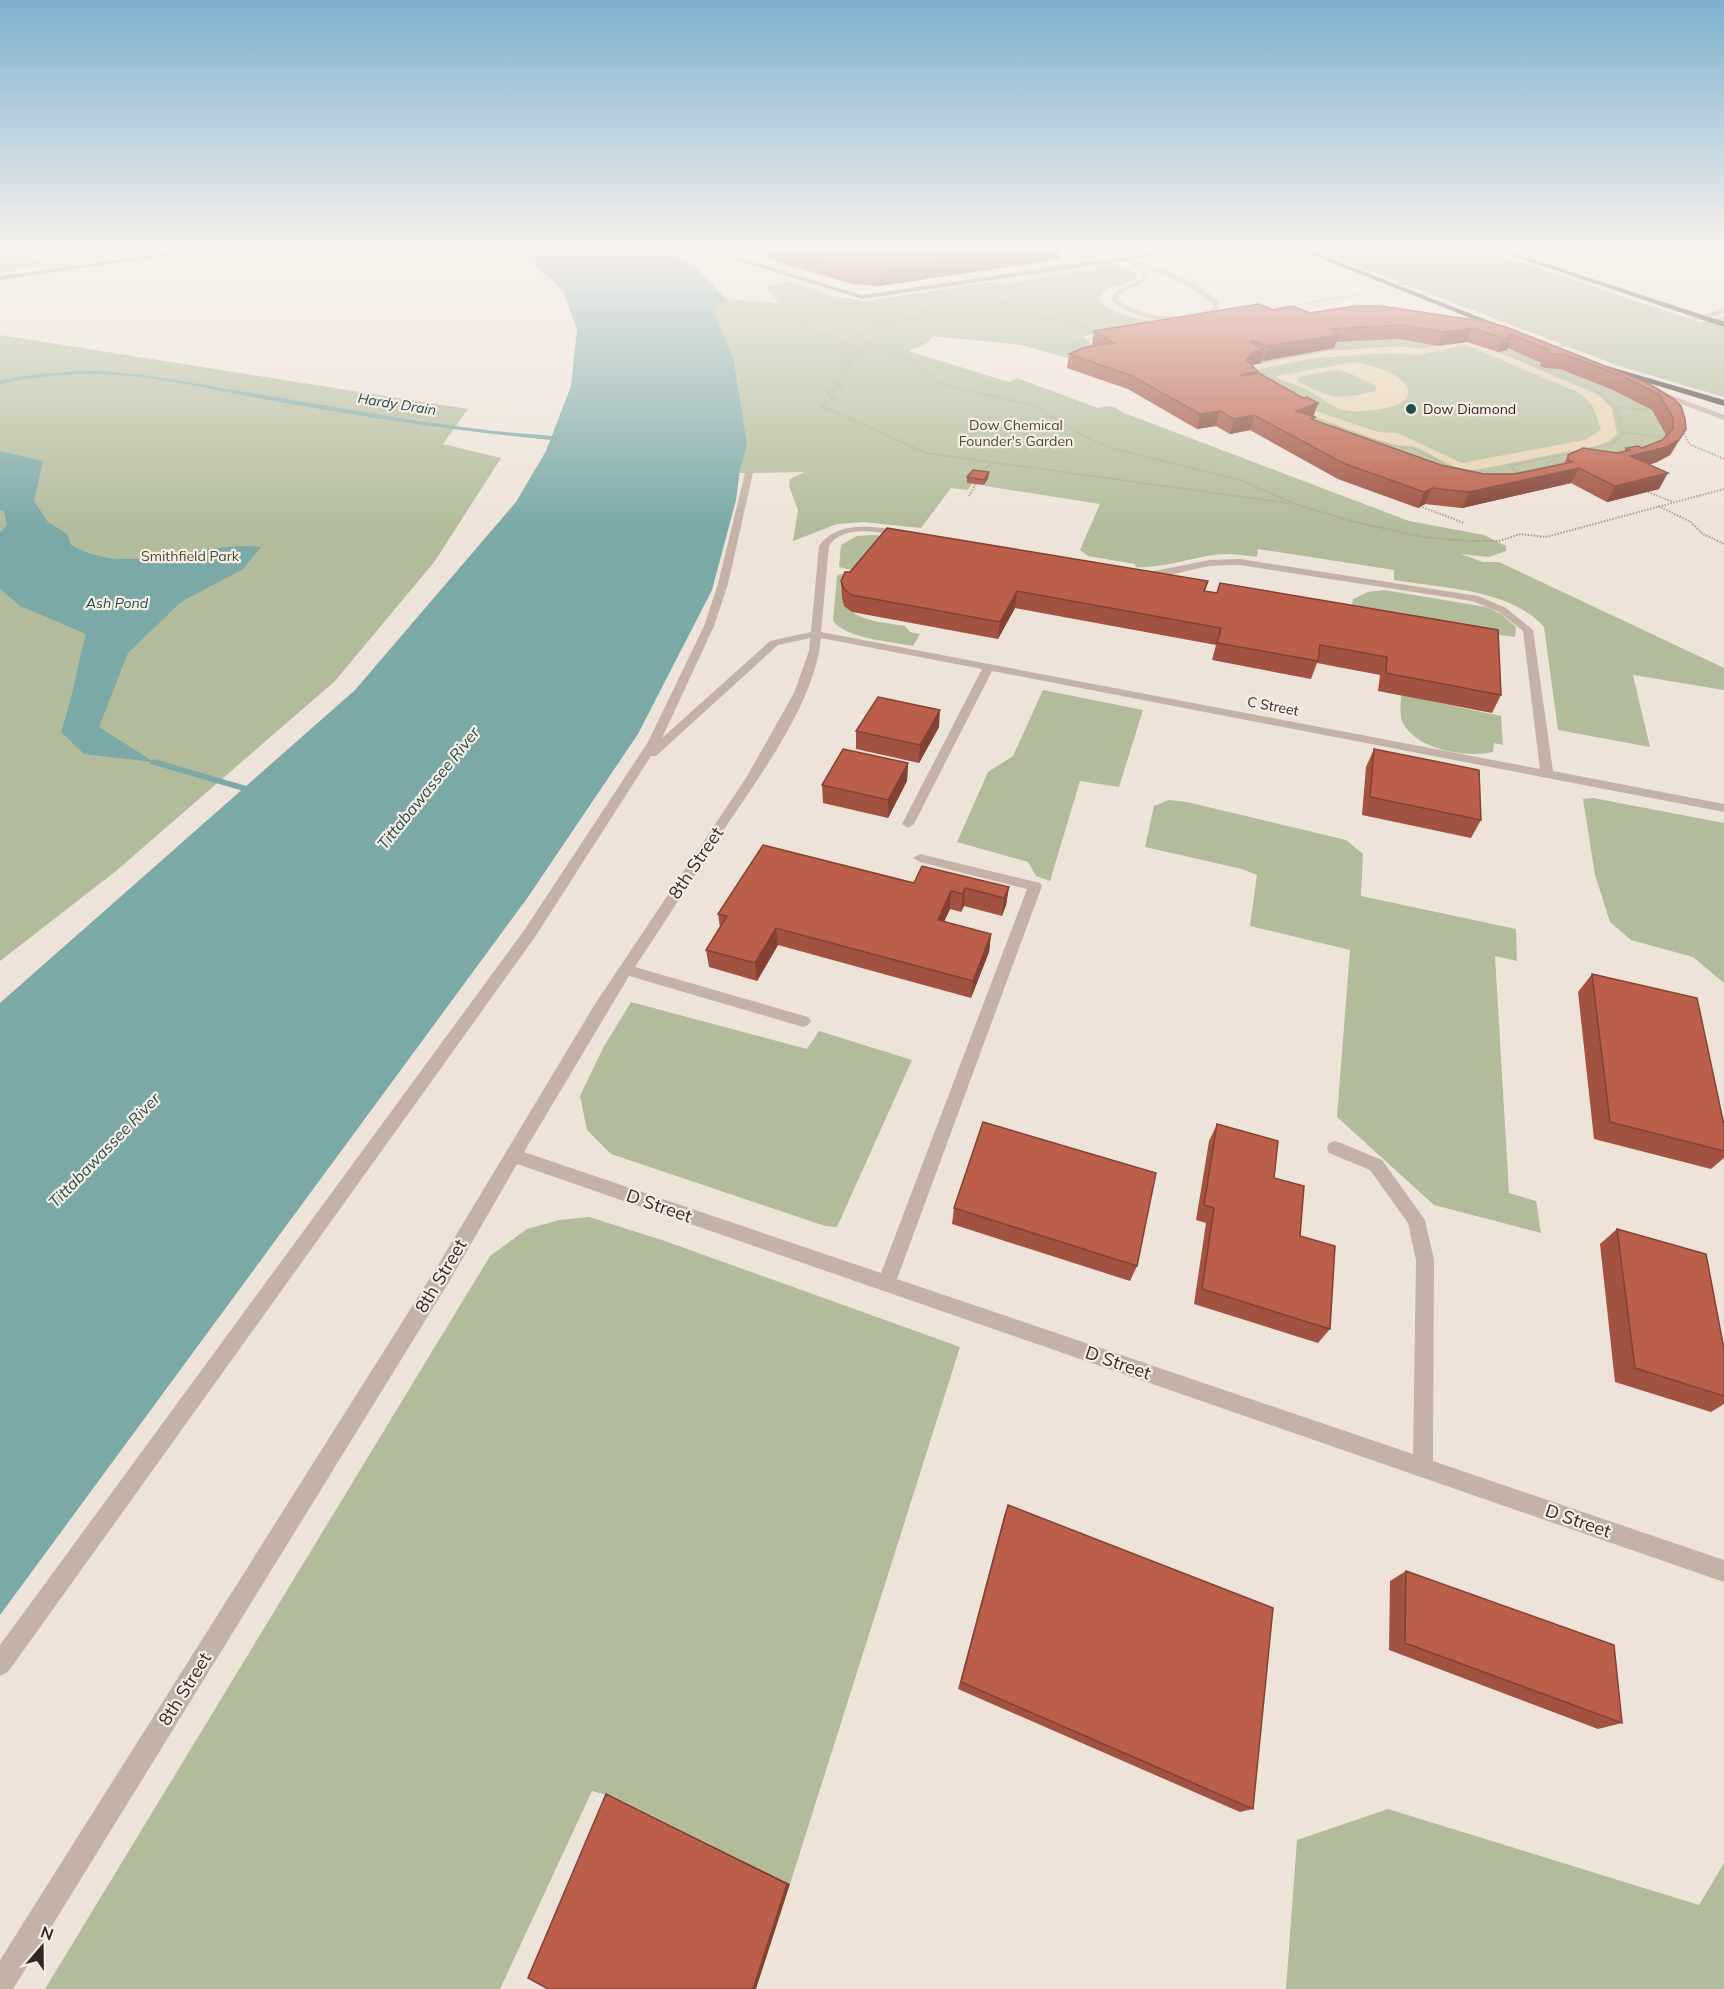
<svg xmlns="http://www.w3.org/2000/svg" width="1724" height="1989" font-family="Mulish,sans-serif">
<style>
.green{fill:#b2bc9a}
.sand{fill:#e8d2b1;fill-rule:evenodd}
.water{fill:#7aa9a8}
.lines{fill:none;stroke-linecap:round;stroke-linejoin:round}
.stream{fill:#7aa9a8;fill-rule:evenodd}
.path-far1{stroke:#b09c90;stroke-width:1.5;stroke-dasharray:1.5 1.5;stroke-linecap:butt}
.path{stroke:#b09c90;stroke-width:2;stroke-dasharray:1.5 1.5;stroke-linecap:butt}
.lane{fill:#c5b2a6;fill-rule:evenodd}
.street{fill:#c5b2a6;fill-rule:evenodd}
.secondary{fill:#988278;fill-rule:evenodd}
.highway{fill:#52433e;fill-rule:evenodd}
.wall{fill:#a15240;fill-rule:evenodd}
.shaded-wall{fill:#834234}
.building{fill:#bb5f4a;stroke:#834234;stroke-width:1.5;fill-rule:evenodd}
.poi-dot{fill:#204f4f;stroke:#f7ede4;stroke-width:2}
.labels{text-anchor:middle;stroke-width:4.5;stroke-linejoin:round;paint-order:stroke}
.far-water-label{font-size:14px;font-style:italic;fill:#204f4f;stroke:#f7ede4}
.far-poi-label{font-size:14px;fill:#322926;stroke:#f7ede4;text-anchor:start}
.far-park-label{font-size:14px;fill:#434e2c;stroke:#f7ede4}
.far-street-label{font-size:14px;fill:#322926;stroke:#f7ede4}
.water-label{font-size:16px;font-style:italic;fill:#204f4f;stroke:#f7ede4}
.near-street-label{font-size:18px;fill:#322926;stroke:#f7ede4}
</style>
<rect width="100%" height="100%" fill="#eee3d8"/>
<path class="green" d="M0,249H26L41,266L0,273Z
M1312,249H1482L1699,322L1724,317V397L1619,366Z
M1116,264L1138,274L1136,279C1123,287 1104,284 1099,300C1116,317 1141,320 1164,322L1083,336L1092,345L1481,336L1640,397L1676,434L1677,445L1670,455L1657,462L1623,472L1659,489L1607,502L1571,483L1462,508L1426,504L1418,508L1338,479L1250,430L1230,434L1216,426L1197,429L1128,389L1067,368L1071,359L1021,345L933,336L927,343L909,351L1009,382L1017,378L1098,408C1109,404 1115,407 1124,413L1409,521L1484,535L1506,546V551L1489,557L1461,554L1483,562H1499L1724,668V690L1633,675L1650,747L1558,730L1544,627C1511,589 1442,588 1394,580V570L1258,549L1257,557C1248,556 1238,554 1229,554C1197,554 1168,569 1136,567L1135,564L1088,556L1080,550L1100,504L985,486L987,478L968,483H972L968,490L951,488L921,528L863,522L837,524L793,541L798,510L789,486L790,479L805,472L740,473L738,383L734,360L712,309L726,299L779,303L765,287L789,281L829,295L865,301L991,282L1004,284L1092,270L1097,267Z
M0,335L468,409L443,444L501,458L435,561L335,681L116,871L0,961Z
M874,535L891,537L863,573L839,567L841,545L857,536Z
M840,574L860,577L842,598C850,622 884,622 905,626L910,632L920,634L913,646C892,642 845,638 833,621L837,576Z
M1384,590L1486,607L1501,614L1516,627L1515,637L1350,616L1353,599L1368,592Z
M1043,690L1143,710L1119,787L1080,781L1050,881L1036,876L1028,862L957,842L988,772L1013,756Z
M1401,695L1501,716L1503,745L1494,743L1493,752C1466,758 1417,750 1403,723C1399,716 1401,703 1401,695Z
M1593,798L1724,823V983L1693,957L1631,940L1610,922L1595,875L1583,799Z
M1169,800L1187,802L1346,840L1363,854L1361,896L1516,929L1517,961L1495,956L1509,1193L1536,1201L1541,1233L1434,1205L1337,1117L1350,950L1250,926L1257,875L1242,869L1145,847L1154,806Z
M631,1002L807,1049L819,1031L912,1060L837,1227L825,1226L611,1154L587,1130L580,1096L603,1048Z
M589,1217L665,1241L960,1347L790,1884L614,1797L592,1791L500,1989H45L490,1256L527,1229L559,1220Z
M1388,1809L1699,1905L1724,1863V1989H1286L1297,1840Z"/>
<path class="sand" d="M1462,341L1474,342L1599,395L1612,409L1617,434L1610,441L1596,446L1475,470C1451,470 1436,455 1415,447C1408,445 1399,446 1392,444C1364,437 1256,397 1242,374L1249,366L1326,351L1401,346L1418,349ZM1466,345L1575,391C1595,402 1594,409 1601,430L1584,440L1462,463L1397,433L1378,432L1307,408L1258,381L1253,375L1260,369L1315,358L1389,353L1419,355Z
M1354,362C1370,366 1394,370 1405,384C1423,409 1361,412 1349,411C1333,409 1318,395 1305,389C1297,384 1281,382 1276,376ZM1335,370L1349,373L1376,386V391C1338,400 1331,399 1297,381L1299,377Z"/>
<path class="water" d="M508,249H665L694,266L727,300L713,309L734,360L747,445L740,469L736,500L712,590L638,734L528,897L0,1615V1003L355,690L516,502L546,451L571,386L577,329L563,291L535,265Z
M0,451L43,461L34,501L48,522L67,534L71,545C131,579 197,540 261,547L243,569L181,602L128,653L99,727L154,762L84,754L61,732C72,700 77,667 86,634L20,606L0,589V533L7,525L4,511L0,510Z"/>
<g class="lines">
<path class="stream" d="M79,371H104L150,376L424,422L494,431L564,437L567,439L564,441C470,433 377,419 284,403C220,392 155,374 91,374C60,374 30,378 0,384V380L38,374Z
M154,759L260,790L261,792L257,795L151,764L150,762Z"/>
<path class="path-far1" d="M1429,249L1464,253
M1202,255L1240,249
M528,282L703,252
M996,297C1016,319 1043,316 1070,322C1080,324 1088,329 1097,332
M811,301L795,311V317L813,330L847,344
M919,310L938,313
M1268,310L1361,294
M877,326L928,315L1016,314
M871,343L918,365L936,382L948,386
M1338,349L1400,345L1418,347L1436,344
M861,350L871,343L856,338L877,326L880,318L878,313
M1325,350L1338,349L1331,343
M1501,350L1499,351L1588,386
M1083,352L1072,346L1074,343L1098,338
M1262,361L1309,353
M841,386L833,383L846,375L839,372L851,364L843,362L861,350L847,344L856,338"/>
<path class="path" d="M837,385L841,386L827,394L834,397L821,406L926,453L1287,503
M944,385L1035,406L1085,437L1114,449L1241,480L1294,504L1355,522L1423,537L1468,541H1499L1520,534L1546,537L1724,489
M1585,385C1607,395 1622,409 1622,435L1613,443L1589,450
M1616,407L1648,410
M1332,425L1392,446L1412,448L1449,467
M1683,431L1689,444L1724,459
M1622,432L1669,438
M1557,459L1549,462L1543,468L1551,469L1554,464L1569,460
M1508,466L1573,453
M1509,467L1523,475
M1471,472L1484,471L1492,475
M982,474L991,462
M1648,492L1673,502
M969,496L978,480
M1417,505L1464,523
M1658,506L1691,522L1703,534L1724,544"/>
<path class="lane" d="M1126,257C1159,266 1192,279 1218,301L1219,309C1192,329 1134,323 1111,299L1116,292L1142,278V274L1124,260ZM1137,264L1184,283L1213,303V308C1185,322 1141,319 1117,299L1120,294L1148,279L1147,272Z
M749,470L753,473L728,584L714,626L662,738L770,641L811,632L819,546C838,519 876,527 905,531L910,534L905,537C882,533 844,523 829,546L821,632L1540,769L1523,631L1499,612L1472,601L1240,565C1230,565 1221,565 1211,566C1192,568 1152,584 1136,573L1141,570L1154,571L1210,560L1240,559L1478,596L1506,608L1533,630L1553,771L1724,804V812L992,671L914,824L908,828L902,824L982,669L821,638C815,702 762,772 727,825C696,873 666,920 635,967L808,1017L811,1021L808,1025L803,1027L629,976L524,1152L881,1273L1027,889L920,862L913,858L920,854L1040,883L1042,886L897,1279L1413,1454L1416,1260L1408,1223L1370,1170L1329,1153L1327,1148L1329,1143L1335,1141L1341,1143L1382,1160L1425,1220L1434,1260L1433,1461L1724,1560V1582L517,1164L449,1282L13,1989H0V1960L435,1270L595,1004L746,778L794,693L809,651L810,638L778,645L656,756H651L535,937L8,1672L0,1676V1645L525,929L648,742L704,626L718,584L745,473Z"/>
<path class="street" d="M389,249H397L404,252L401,254Z
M1101,249H1108L1129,259L1124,260Z
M1602,249H1613L1392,287L1389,285Z
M1685,249H1693L1724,257V261Z
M1724,309V313L1689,323L1552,349L1549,347L1688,319Z
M1657,390L1724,415V420L1654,394L1653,392Z"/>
<path class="secondary" d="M199,249H212L0,280V276Z
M720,249H726L740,258L862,295L1177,249H1188L1105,264L862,299L736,260Z"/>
<path class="highway" d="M1298,249H1306L1512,330L1505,332Z
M1492,249H1501L1724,322V327Z
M1590,361L1724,400V406L1590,365Z"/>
</g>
<path class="wall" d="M761,249H1061L1060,259L879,286L852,284L764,258Z
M1273,310L1506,327L1674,399L1686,429L1670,455L1657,462L1649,465L1659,489L1607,502L1571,483L1462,508L1425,504L1418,508L1338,479L1250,430L1230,434L1216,426L1197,429L1128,389L1067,368L1069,354L1094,346L1092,345L1094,331ZM1400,339L1438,346L1467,342L1498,352L1507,350L1508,348L1541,363L1540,366L1545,368L1560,369L1613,390L1652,410L1665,433V438L1662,440L1642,448H1626L1624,452L1617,453L1568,455L1564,464L1514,474H1484L1441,465L1314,421L1315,417H1313L1318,403L1303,398L1257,374L1251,365L1261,363V360L1263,361L1334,348L1336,342Z
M989,472L988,478L984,485L967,483V477Z
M850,572L1208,581L1205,591L1501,695L1492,713L1378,691L1380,675L1317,663L1311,679L1212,660L1216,645L1015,608L998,639L852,612L844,606L842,598L841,581Z
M939,727L919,763L856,749V731Z
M1374,749L1481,820L1471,838L1362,815L1366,767Z
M908,763L907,781L888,818L823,803L822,785Z
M914,883L1009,887L1006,905L1002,916L964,906L961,912L950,909L944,922L991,934L989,952L971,998L778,945L757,981L709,967L706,950L720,928L718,914Z
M1592,974L1724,1125V1158L1711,1169L1594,1139L1578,992Z
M1217,1124L1274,1178L1300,1236L1330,1329L1318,1343L1194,1304L1206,1223L1196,1220L1209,1141Z
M954,1208L1137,1266L1130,1281L952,1224Z
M1617,1229L1724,1349V1404L1711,1412L1615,1382L1600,1244Z
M1008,1505L1253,1809L1240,1812L958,1689L1004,1516Z
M1406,1571L1622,1723L1598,1729L1389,1650L1390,1581Z"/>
<path class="shaded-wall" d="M1025,249H1061L1060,259L879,286V270Z
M1472,328L1467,342L1438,346L1443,332Z
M1508,334H1512L1511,337H1512L1507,350L1498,352L1503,338Z
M1339,335L1334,348L1263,361L1267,346Z
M1255,341L1252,353L1253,352L1264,349L1261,363L1249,366L1258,371L1254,385L1240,375L1250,342Z
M1318,403L1313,417L1296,411Z
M1220,411L1216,426L1197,429L1200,414Z
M1254,415L1250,430L1230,434L1234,419Z
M1686,429L1670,455L1657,462L1622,472L1630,456Z
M1579,468L1571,483L1462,508L1469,492Z
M989,472L988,478L984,485V480Z
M1668,473L1659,489L1607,502L1615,486Z
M1432,488L1425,504L1418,508L1424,492Z
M1017,591L1015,608L998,639L1000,622Z
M940,710L939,727L919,763L920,745Z
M908,763L907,781L888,818V800Z
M1009,887L1006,905L1002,916L1004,898Z
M965,888L964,906L961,912L963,894Z
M951,891L950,909L936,938L938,920Z
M776,928L778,945L757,981L755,963Z
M991,934L989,952L971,998L973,981Z
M606,1794L790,1884L756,1989H753Z"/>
<path class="building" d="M787,249H1025L879,270L852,268Z
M1259,304L1273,310L1293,306L1310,313L1355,306H1381L1487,322L1506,327L1648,383L1674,399L1681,406L1685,419L1686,429L1679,440L1666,447L1630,456L1668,473L1615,486L1579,468L1469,492L1432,488L1424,492L1343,463L1254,415L1234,419L1220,411L1200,414L1130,375L1069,354L1085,347L1114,343L1094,331ZM1405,325L1443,332L1472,328L1503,338L1512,337L1508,334H1512L1549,350L1547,352L1551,354L1566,355L1620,375L1660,395L1673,418V429L1662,440L1642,448L1638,446L1626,448L1630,450L1617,453L1583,448L1568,455V460L1572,462L1514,474H1484L1441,465L1311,419L1315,417L1296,411L1318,403L1307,397L1303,398L1259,373L1244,376L1240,375L1258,371L1246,360L1253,352L1264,349L1250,342L1255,341L1267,346L1339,335L1331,329Z
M973,470L989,472L984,480L967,477Z
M887,528L1208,581L1204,591L1217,593L1220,583L1498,630L1501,695L1386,673L1387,657L1320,645L1318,661L1217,643L1221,628L1017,591L1000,622L852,595L844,589L841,581L845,572H850Z
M878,697L940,710L920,745L856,731Z
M843,749L908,763L888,800L822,785Z
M1374,749L1479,770L1481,820L1370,797Z
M763,845L914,883L922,866L1009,887L1004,898L965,888L963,894L951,891L938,920L991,934L973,981L776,928L755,963L706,950L727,916L718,914Z
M1592,974L1697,998L1724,1125V1151L1610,1122Z
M983,1122L1156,1173L1137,1266L954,1208Z
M1217,1124L1278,1141L1274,1178L1304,1186L1300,1236L1335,1246L1330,1329L1202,1289L1214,1208L1204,1205Z
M1617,1229L1706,1254L1724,1349V1396L1635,1368Z
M1008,1505L1273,1608L1253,1809L961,1682Z
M1406,1571L1614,1645L1622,1723L1405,1643Z
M606,1794L787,1884L753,1989H548L528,1978Z"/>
<linearGradient id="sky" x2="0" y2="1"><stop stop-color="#7cb0ce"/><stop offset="0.47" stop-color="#f7f2ed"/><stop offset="1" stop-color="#f7f2ed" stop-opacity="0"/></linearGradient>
<rect width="1724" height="527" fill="url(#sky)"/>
<circle class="poi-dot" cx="1411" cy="409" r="6"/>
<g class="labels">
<g class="far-water-label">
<text transform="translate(397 404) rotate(9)" y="5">Hardy Drain</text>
<text x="117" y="608">Ash Pond</text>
</g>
<g class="far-poi-label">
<text x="1423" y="414">Dow Diamond</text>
</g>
<g class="far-park-label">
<text x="1016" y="430">Dow Chemical<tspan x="1016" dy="16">Founder's Garden</tspan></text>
<text x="190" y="561">Smithfield Park</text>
</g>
<g class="far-street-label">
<text transform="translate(1273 706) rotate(11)" y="5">C Street</text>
</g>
<g class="water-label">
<text transform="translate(428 788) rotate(-51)" y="6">Tittabawassee River</text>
<text transform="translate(104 1150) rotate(-46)" y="6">Tittabawassee River</text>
</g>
<g class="near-street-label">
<text transform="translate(696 863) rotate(-56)" y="6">8th Street</text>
<text transform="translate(659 1206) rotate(19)" y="6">D Street</text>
<text transform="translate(441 1276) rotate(-59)" y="6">8th Street</text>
<text transform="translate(1118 1363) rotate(19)" y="6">D Street</text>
<text transform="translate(1578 1521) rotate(19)" y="6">D Street</text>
<text transform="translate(185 1689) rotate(-58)" y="6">8th Street</text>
</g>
</g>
<g transform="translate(42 1947) rotate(20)" stroke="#f7ede4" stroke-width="4.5" paint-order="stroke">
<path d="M0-4.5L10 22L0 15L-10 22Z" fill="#322926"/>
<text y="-9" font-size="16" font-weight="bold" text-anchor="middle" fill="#322926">N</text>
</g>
</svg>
